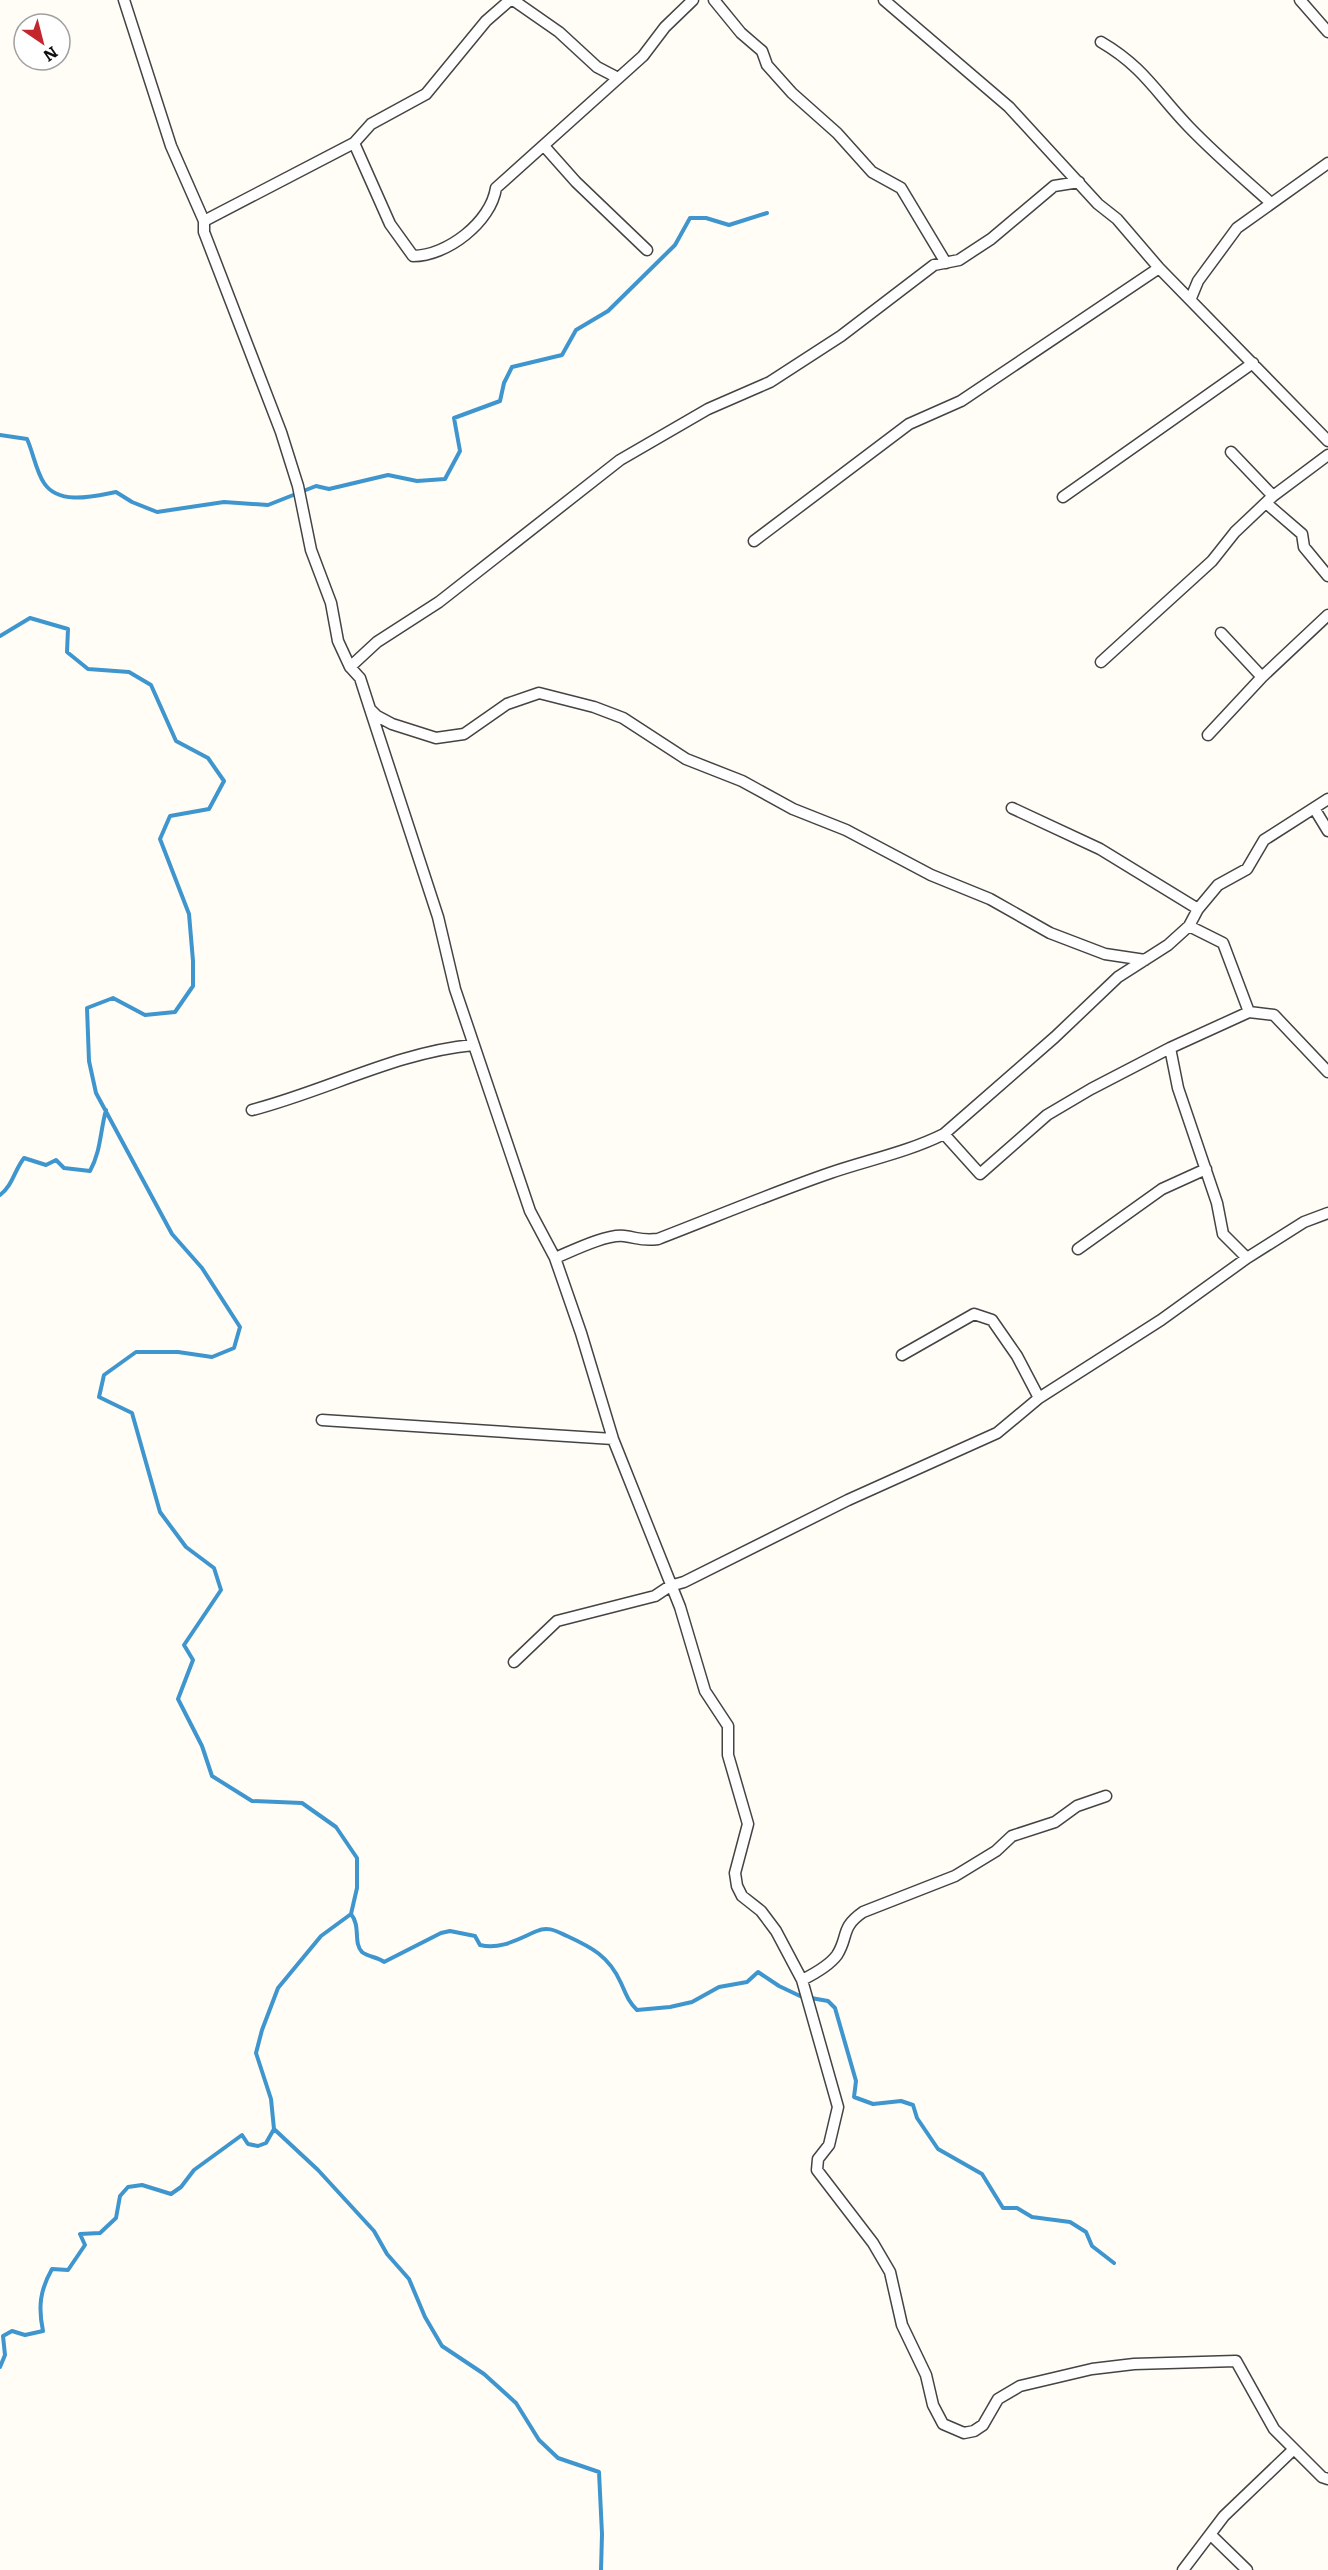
<svg xmlns="http://www.w3.org/2000/svg" width="1328" height="2570" font-family="Literata,serif">
<style>
.lines{fill:none;stroke-linecap:round;stroke-linejoin:round}
.stream{stroke:#3f96cf;stroke-width:4}
.minor-casing{stroke:#444;stroke-width:13}
.minor{stroke:#fff;stroke-width:10}
</style>
<rect width="100%" height="100%" fill="#fffdf5"/>
<g class="lines">
<path class="stream" d="M0,435L27,439C33,452 36,471 44,483C59,506 95,496 116,492L132,502L157,512L224,502L268,505L316,486L329,489L388,475L417,481L445,479L460,451L454,418L500,401L504,383L512,367L562,355L576,330L608,311L675,245L690,218H706L729,225L767,213
M0,636L30,618L68,629L67,652L88,669L129,672L151,685L176,741L208,758L224,781L209,809L170,816L160,839L189,914L193,961V986L175,1012L145,1015L113,998L87,1008L89,1061L96,1093L172,1234L202,1268L240,1327L234,1348L212,1357L178,1352H136L104,1375L99,1397L132,1413L160,1512L186,1547L214,1568L221,1590L184,1645L193,1660L178,1699L202,1746L212,1776L252,1801L302,1803L336,1827L357,1858V1888L351,1914L321,1936L278,1988L262,2030L256,2053L271,2099L274,2129L318,2170L374,2231L387,2254L409,2279L425,2317L442,2346L484,2374L516,2403L539,2440L558,2458L599,2472L602,2534L601,2570
M0,1195C13,1185 14,1171 24,1158L46,1165L56,1160L64,1168L90,1171C101,1151 100,1132 106,1110
M351,1914C361,1926 353,1943 362,1952C368,1957 378,1957 384,1962L441,1933L450,1931L475,1936L480,1945C501,1950 518,1939 537,1931C548,1926 556,1931 567,1936C591,1947 609,1956 621,1983C626,1994 628,2001 637,2010L670,2007L692,2002L719,1987L747,1982L758,1972L779,1986L800,1996L828,2001L835,2008L856,2081L854,2097L873,2104L901,2101L913,2105L917,2118L938,2149L982,2174L1003,2208H1017L1032,2217L1070,2222L1086,2232L1092,2246L1114,2263
M0,2367L5,2355L3,2336L12,2331L25,2335L43,2331C38,2307 40,2290 52,2269L68,2270L85,2245L80,2234L100,2233L116,2218L120,2196L128,2187L142,2185L171,2194L181,2187L194,2170L242,2135L248,2144L258,2146L266,2143L274,2129"/>
<g class="minor-casing">
<path id="minor" d="M124,0L171,146L204,221V232L281,432L298,486L311,550L331,603L338,641L350,667L360,678L370,709L377,716L392,724L436,738L464,734L507,704L539,693L594,707L623,718L686,759L742,781L793,809L846,830L931,875L990,899L1050,933L1105,954L1145,960
M513,0L559,32L597,67L618,78
M714,0L741,33L762,51L767,65L792,93L837,133L872,172L901,188L946,263
M884,0L1009,107L1098,204L1117,219L1159,268L1328,441
M1300,0L1328,32
M1101,42C1144,67 1157,94 1189,127C1215,154 1243,178 1271,203
M354,143L390,224L413,256C447,256 491,222 496,188L643,56L665,27L693,0
M544,146L576,182L647,250
M204,221L354,143L371,124L426,94L486,21L510,0
M1191,298L1198,281L1237,228L1328,163
M1231,452L1273,496
M1063,497L1253,363
M1266,503L1302,534L1304,547L1328,576
M754,541L909,424L961,401L1159,268
M1221,633L1262,677
M1101,662L1212,561L1235,532L1273,496L1328,455
M350,667L377,642L439,602L620,460L708,409L770,382L841,336L934,265L959,260L991,239L1054,186L1079,182
M370,709L438,917L455,989L530,1211L555,1258L581,1333L613,1439L680,1607L705,1691L728,1726V1755L748,1824L735,1873L737,1886L742,1896L761,1911L776,1931L802,1980L838,2107L829,2145L818,2159L817,2170L873,2243L890,2272L902,2325L926,2375L933,2405L943,2424L964,2433L974,2431L983,2425L998,2399L1020,2386L1092,2369L1134,2364L1236,2361L1274,2429L1322,2477L1328,2479
M1208,735L1262,677L1328,615
M1012,808L1100,849L1198,909
M1314,808L1328,831
M1189,926L1223,943L1249,1012
M1170,1048L1178,1088L1217,1203L1223,1234L1247,1258
M252,1110C326,1091 397,1052 473,1045
M944,1134L980,1174L1047,1115L1091,1089L1170,1048L1249,1012L1274,1015L1328,1072
M1078,1249L1162,1189L1206,1169
M555,1258C572,1251 606,1234 624,1236C639,1238 641,1241 658,1239C715,1217 772,1193 830,1173C868,1160 908,1152 944,1134L1055,1037L1118,977L1168,945L1189,926L1198,909L1218,885L1247,869L1264,840L1328,799
M902,1355L974,1314L992,1320L1017,1356L1039,1398
M322,1420L613,1439
M514,1662L557,1621L655,1596L670,1586L684,1582L848,1500L997,1433L1039,1398L1161,1320L1247,1258L1304,1222L1328,1213
M802,1980C814,1974 829,1966 837,1955C849,1936 840,1928 863,1912L955,1876L996,1851L1012,1836L1055,1822L1077,1806L1106,1796
M1211,2535L1247,2570
M1183,2570L1224,2516L1294,2449"/>
</g>
<use href="#minor" class="minor"/>
</g>
<g transform="translate(42 42) rotate(145)"><circle r="28" fill="#ffffff" stroke="#a0a0a0" stroke-width="1.5"/>
<path d="M0-4.5L10 22L0 15L-10 22Z" fill="#c4262e"/>
<text y="-9" font-size="16" font-weight="bold" text-anchor="middle" fill="#111111">N</text>
</g>
</svg>
